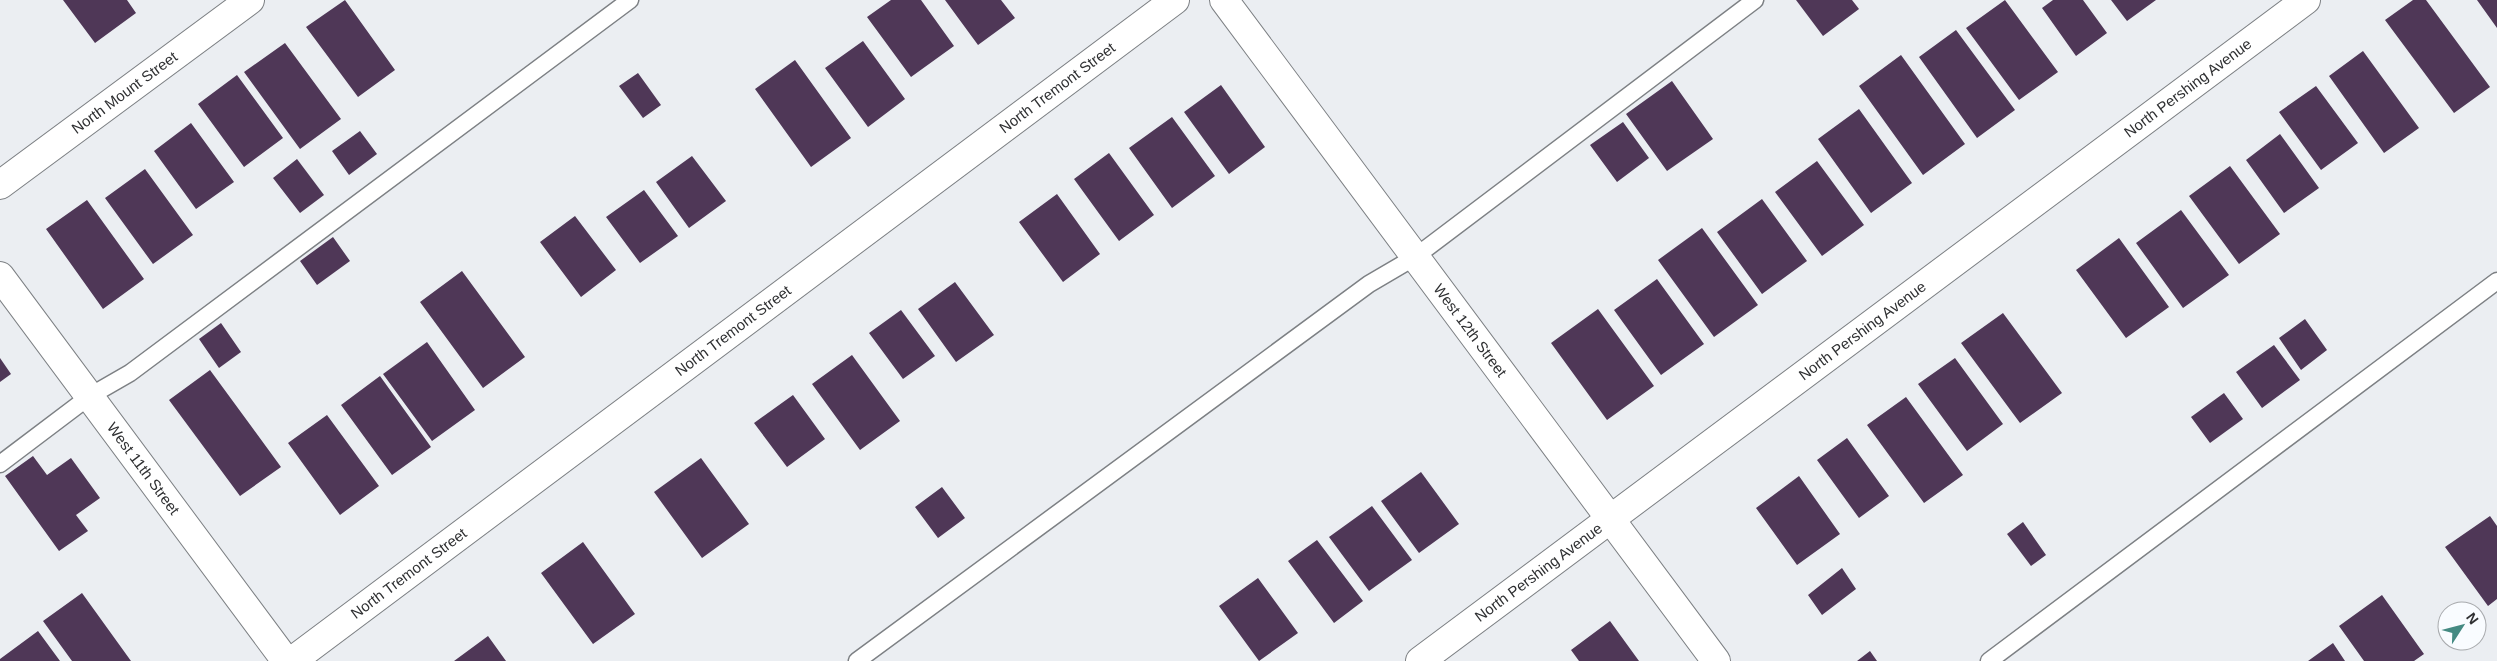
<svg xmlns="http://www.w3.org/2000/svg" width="2497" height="661" font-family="Helvetica,sans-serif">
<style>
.building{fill:#4f3757}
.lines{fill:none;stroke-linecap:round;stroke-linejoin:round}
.service-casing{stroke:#7d8084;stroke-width:19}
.minor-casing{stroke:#7d8084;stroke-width:30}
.tertiary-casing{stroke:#7d8084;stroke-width:30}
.service{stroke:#fff;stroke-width:16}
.minor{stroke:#fff;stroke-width:28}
.tertiary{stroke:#fff;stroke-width:28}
.labels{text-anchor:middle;stroke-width:5;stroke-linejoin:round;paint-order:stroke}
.street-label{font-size:15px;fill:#2f3032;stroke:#f9fcff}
</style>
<rect width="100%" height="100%" fill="#ebeef2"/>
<path class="building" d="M63,0H127L136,13L95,43Z
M345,0L395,70L358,97L306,27Z
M891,0H921L954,46L911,77L867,17Z
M945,0H1001L1015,18L978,45Z
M1796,0H1852L1859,9L1823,36Z
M2005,0L2058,72L2019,100L1966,28Z
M2053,0H2083L2107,33L2076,56L2042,8Z
M2111,0H2156L2127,21Z
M2413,0H2426L2490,87L2454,113L2385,20Z
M2477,0H2497V28Z
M1956,30L2015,110L1977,138L1919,57Z
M863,41L905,99L868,127L825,68Z
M285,43L341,119L300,149L244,72Z
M2363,51L2419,128L2384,153L2329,76Z
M1901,55L1965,144L1923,175L1859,86Z
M795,60L851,138L811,167L755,89Z
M638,73L661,105L643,118L619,86Z
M237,75L283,138L244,167L198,104Z
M1672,81L1713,139L1667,171L1626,114Z
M1221,85L1265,147L1229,174L1184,112Z
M2316,86L2358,143L2321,170L2279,112Z
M1859,109L1912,183L1871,213L1818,139Z
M1172,117L1215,176L1172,208L1129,148Z
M1623,122L1649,158L1617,182L1590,145Z
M191,123L234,182L196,209L154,151Z
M360,131L377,154L349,175L332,151Z
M2280,134L2319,188L2284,213L2246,160Z
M1109,153L1154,215L1119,241L1074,179Z
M692,156L726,201L689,228L656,182Z
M297,159L324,195L300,213L273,178Z
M1817,161L1864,225L1822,256L1775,192Z
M2230,166L2280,234L2239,264L2189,196Z
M145,169L193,235L153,264L105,198Z
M644,190L678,236L640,263L606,217Z
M1057,194L1100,254L1063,282L1019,222Z
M1762,199L1807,261L1762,294L1717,232Z
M87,200L144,279L103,309L46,229Z
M2181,210L2229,275L2183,308L2136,243Z
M575,216L616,270L581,297L540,242Z
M1702,228L1758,305L1714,337L1658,260Z
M333,237L350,261L317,285L300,261Z
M2119,238L2169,307L2126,338L2076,270Z
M462,271L525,357L483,388L420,302Z
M1657,279L1704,344L1661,375L1614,310Z
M955,282L994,335L956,362L918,309Z
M1598,309L1654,386L1607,420L1551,343Z
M901,310L935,356L903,379L869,333Z
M2003,313L2062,393L2020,423L1961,343Z
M2305,319L2327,350L2301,370L2279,338Z
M221,323L241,352L219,368L199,339Z
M427,342L475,410L432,441L383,374Z
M2274,345L2300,380L2262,408L2236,372Z
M852,355L900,421L860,450L812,384Z
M0,358L11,374L0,382Z
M1955,358L2003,424L1967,451L1918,384Z
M210,370L281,467L240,496L169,400Z
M380,376L431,447L392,475L341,405Z
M2224,393L2243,419L2210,443L2191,417Z
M793,395L825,439L787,467L754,423Z
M1906,397L1963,475L1924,503L1867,425Z
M327,415L379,486L340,515L288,443Z
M1847,438L1889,496L1859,518L1817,460Z
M33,456L47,475L71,458L100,498L76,515L88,531L59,551L5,476Z
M701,458L749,524L702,558L654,492Z
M1421,472L1459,524L1419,553L1381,501Z
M1799,476L1840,534L1797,565L1756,508Z
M942,487L965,518L938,538L915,507Z
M1372,506L1412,560L1369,591L1329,537Z
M2490,516L2497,526V599L2488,606L2445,547Z
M2023,522L2046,555L2031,566L2007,534Z
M1317,540L1363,601L1334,623L1288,561Z
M583,542L635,614L593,644L541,573Z
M1842,568L1856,589L1822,615L1808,595Z
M1258,578L1298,633L1259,661L1219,606Z
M82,593L131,661H72L43,621Z
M2382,595L2424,654L2414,661H2364L2339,626Z
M1610,621L1639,661H1579L1571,650Z
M38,631L60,661H0V659Z
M488,636L506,661H454Z
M2333,643L2345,661H2308Z
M1870,651L1877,661H1857Z"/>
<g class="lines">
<g class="service-casing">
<path id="service" d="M0,464L90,396L130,373L630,0
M857,661L1369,284L1415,257L1755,0
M1989,661L2497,281"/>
</g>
<g class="minor-casing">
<g id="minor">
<path id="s1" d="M1224,0L1716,661"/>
<path id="s2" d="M0,185L250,0"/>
<path id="s3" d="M0,276L286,661"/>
<path id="s4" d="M292,661L1175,0"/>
</g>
</g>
<g class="tertiary-casing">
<g id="tertiary">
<path id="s5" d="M1420,661L2306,0"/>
</g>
</g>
<use href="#service" class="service"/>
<use href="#minor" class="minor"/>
<use href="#tertiary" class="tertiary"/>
</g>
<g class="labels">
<g class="street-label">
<text dy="5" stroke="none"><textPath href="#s4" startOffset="956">North Tremont Street</textPath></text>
<text dy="5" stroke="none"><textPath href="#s5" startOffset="958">North Pershing Avenue</textPath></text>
<text dy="5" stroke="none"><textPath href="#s2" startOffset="155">North Mount Street</textPath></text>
<text dy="5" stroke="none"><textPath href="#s1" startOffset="412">West 12th Street</textPath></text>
<text dy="5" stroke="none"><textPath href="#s5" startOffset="552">North Pershing Avenue</textPath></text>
<text dy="5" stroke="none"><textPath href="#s4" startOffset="551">North Tremont Street</textPath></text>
<text dy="5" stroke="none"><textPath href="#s3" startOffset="240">West 11th Street</textPath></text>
<text dy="5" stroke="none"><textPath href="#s4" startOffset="146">North Tremont Street</textPath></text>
<text dy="5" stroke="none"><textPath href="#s5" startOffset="148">North Pershing Avenue</textPath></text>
</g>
</g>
<g transform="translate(2462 626) rotate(54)"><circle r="24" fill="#f9fcff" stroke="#a8aaad"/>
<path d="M0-4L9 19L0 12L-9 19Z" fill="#448a82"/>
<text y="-8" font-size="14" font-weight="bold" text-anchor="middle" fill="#2f3032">N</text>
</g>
</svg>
